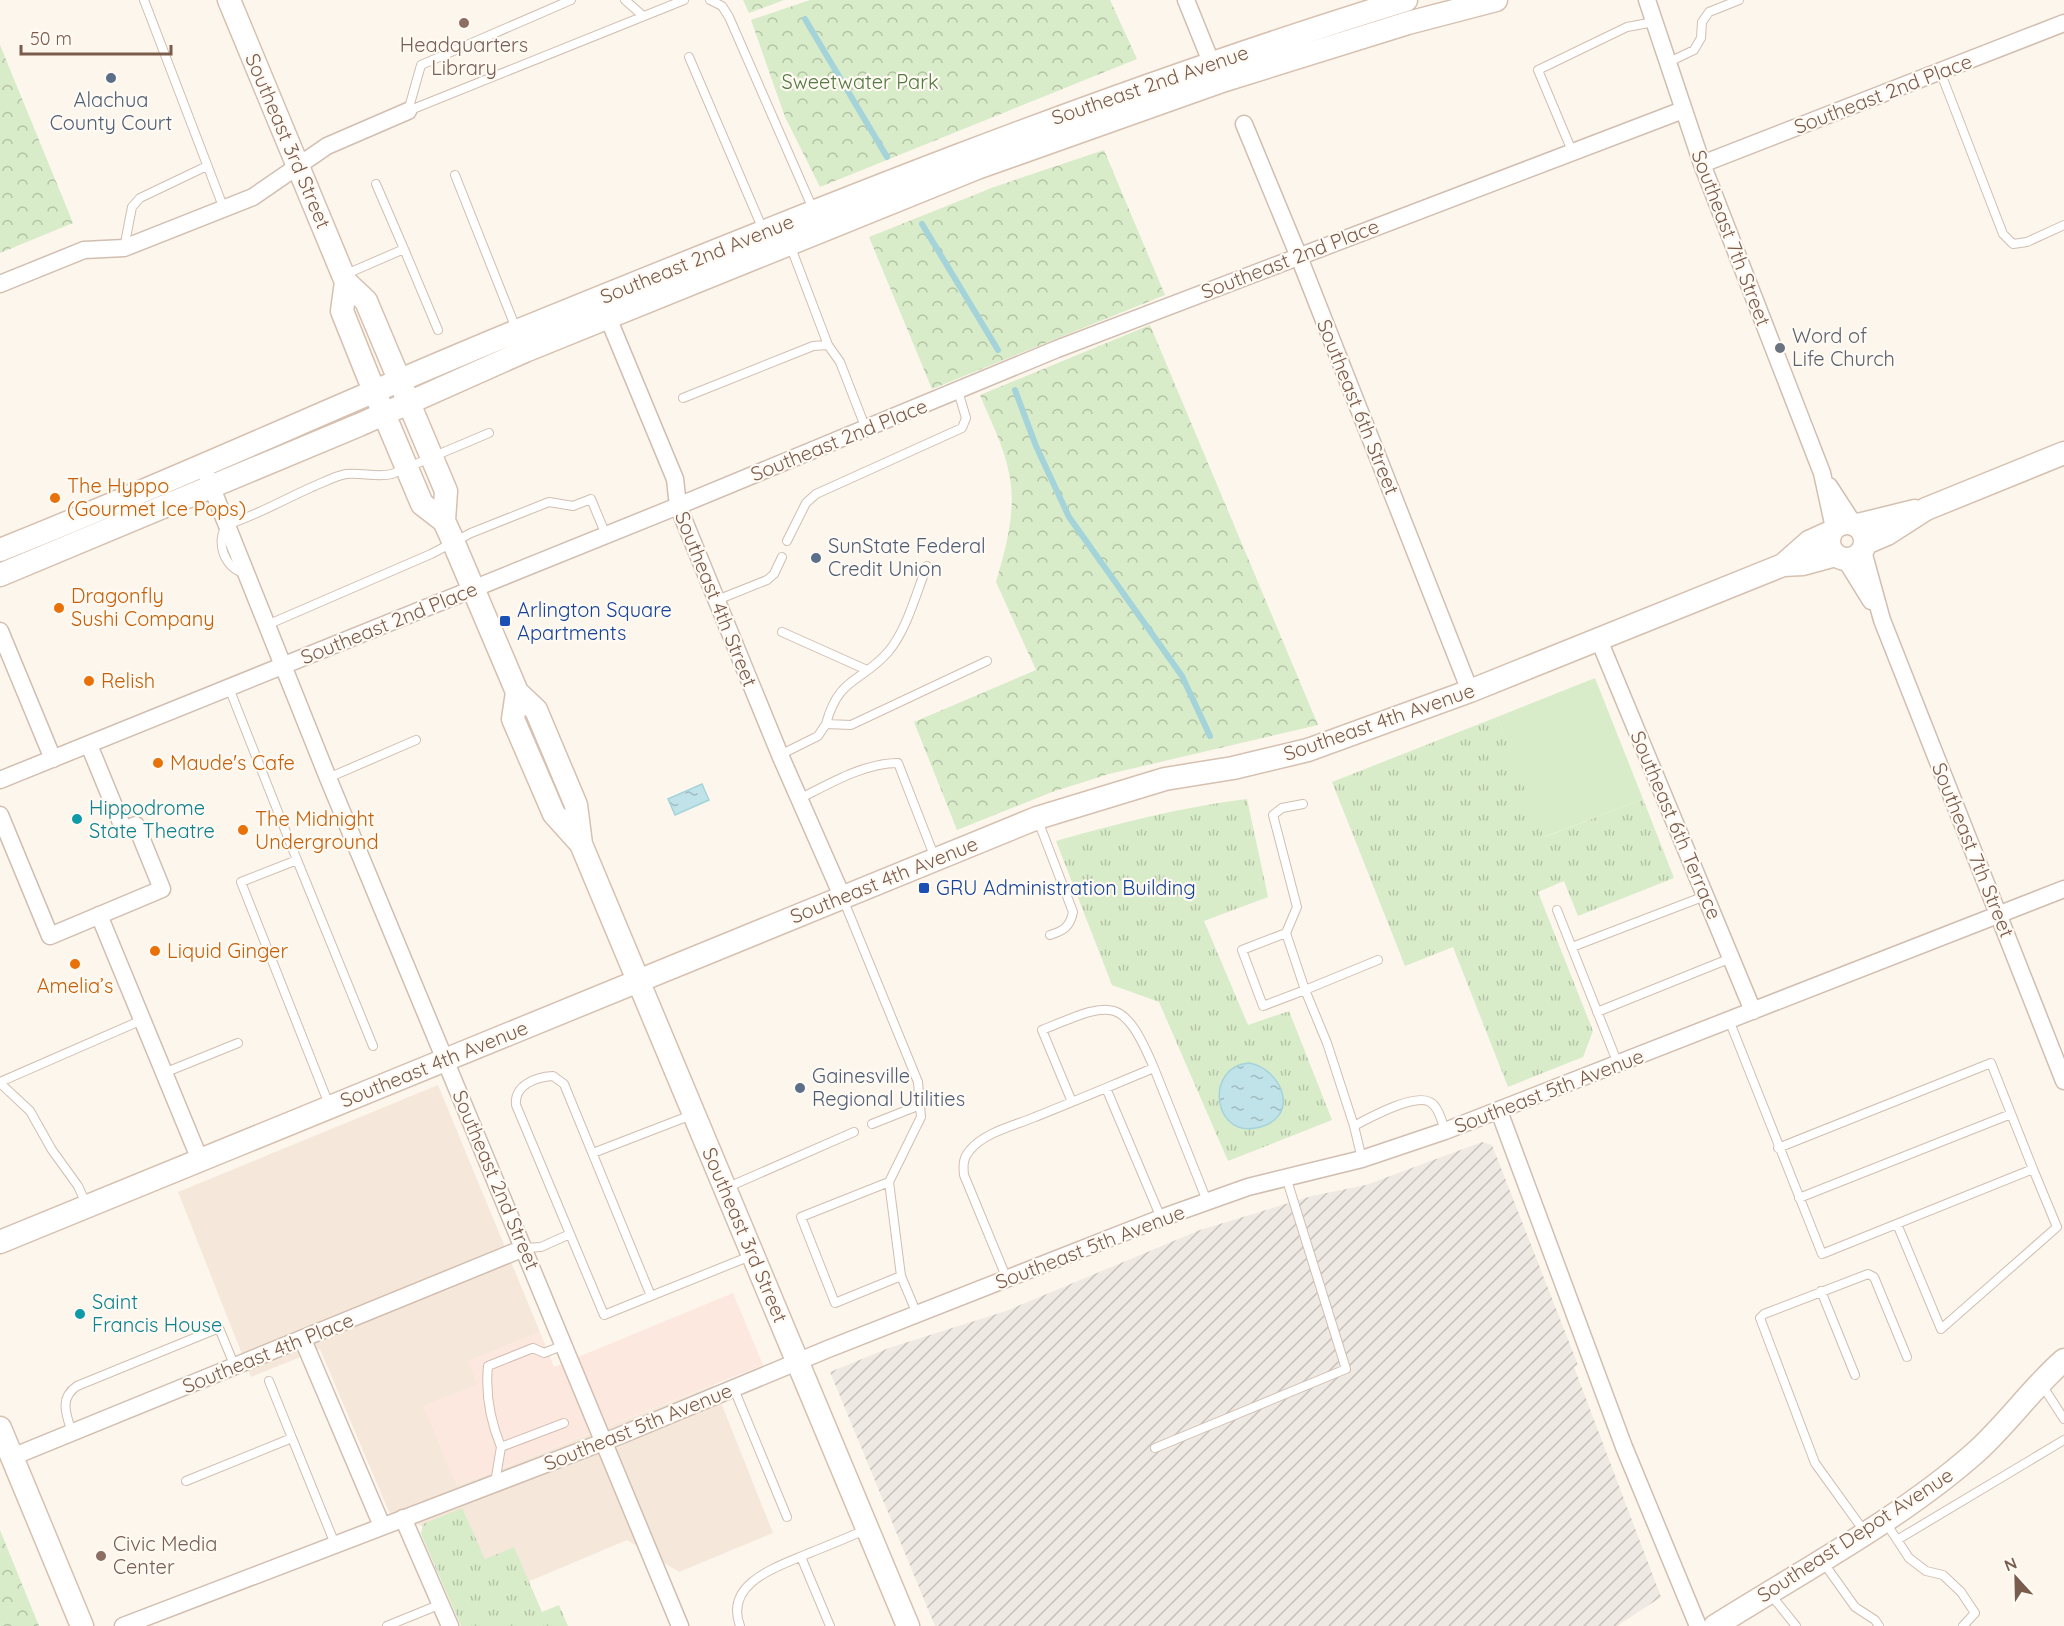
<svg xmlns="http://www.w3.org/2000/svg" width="2064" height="1626" font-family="Quicksand,sans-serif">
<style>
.residential{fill:#f5e8da}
.commercial{fill:#fde8e0}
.industrial{fill:url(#industrial-furrows)}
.grass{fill:url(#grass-tufts)}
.forest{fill:url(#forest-crowns)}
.garden{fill:#d8ecc9}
.water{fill:url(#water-ripples);stroke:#a5d3da;stroke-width:1.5}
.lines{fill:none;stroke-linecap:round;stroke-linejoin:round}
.stream{stroke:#a5d3da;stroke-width:6}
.lane-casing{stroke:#d1beb0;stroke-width:10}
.street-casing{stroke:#d1beb0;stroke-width:19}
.secondary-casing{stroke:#d6c0b0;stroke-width:25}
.lane{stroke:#fff;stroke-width:8}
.street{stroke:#fff;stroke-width:16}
.secondary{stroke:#fff;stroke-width:22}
.education-dot{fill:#8d6e63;stroke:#fffaf3;stroke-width:2}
.service-dot{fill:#5c6f8a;stroke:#fffaf3;stroke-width:2}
.worship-dot{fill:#6b7280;stroke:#fffaf3;stroke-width:2}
.food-dot{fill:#e8710a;stroke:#fffaf3;stroke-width:2}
.transit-dot{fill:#1a4fb4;stroke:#fffaf3;stroke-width:2}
.culture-dot{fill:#0f9aa8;stroke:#fffaf3;stroke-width:2}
.labels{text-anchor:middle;stroke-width:4.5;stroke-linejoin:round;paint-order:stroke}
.education-label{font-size:20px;fill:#785e54;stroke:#fffaf3}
.park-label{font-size:20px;fill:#537a41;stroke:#fffaf3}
.street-label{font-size:20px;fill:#7a5c4d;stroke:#fffaf3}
.service-label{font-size:20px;fill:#4e5e75;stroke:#fffaf3;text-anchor:start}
.worship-label{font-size:20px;fill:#5b616d;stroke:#fffaf3;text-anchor:start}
.food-label{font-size:20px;fill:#c56008;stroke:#fffaf3;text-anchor:start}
.transit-label{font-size:20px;fill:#164399;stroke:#fffaf3;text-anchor:start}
.culture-label{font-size:20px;fill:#0d838f;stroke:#fffaf3;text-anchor:start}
</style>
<defs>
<pattern id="industrial-furrows" width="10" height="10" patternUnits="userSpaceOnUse" patternTransform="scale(1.5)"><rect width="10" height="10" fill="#efe9e4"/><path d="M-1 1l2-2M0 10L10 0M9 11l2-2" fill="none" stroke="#c7c0bb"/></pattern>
<pattern id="grass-tufts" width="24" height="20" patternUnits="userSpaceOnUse" patternTransform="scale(1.5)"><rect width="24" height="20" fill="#d8ecc9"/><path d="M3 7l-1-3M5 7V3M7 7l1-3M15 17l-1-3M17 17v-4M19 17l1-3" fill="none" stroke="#b4c2a5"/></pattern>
<pattern id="forest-crowns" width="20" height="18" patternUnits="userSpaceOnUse" patternTransform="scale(1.5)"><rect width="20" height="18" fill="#d8ecc9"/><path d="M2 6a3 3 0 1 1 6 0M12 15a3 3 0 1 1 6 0" fill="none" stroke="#b4c2a5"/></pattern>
<pattern id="water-ripples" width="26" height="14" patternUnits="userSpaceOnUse" patternTransform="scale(1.5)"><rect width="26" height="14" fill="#bfe3e8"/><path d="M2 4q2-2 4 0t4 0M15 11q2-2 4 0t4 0" fill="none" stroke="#a0bbbe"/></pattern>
</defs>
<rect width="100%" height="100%" fill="#fdf6ec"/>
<path class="residential" d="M438,1085L540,1332L469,1361L477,1383L457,1486L714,1385L773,1533L679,1572L627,1540L459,1611L422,1526L389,1512L320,1349L251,1377L178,1192Z"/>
<path class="commercial" d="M733,1293L763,1365L457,1486L423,1406L477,1384L468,1361L540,1332L554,1367Z"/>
<path class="industrial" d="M1482,1142L1492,1145L1578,1365L1574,1367L1661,1597L1617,1626H935L830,1372L889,1348L1006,1311L1200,1230L1312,1196L1366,1185Z"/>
<path class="grass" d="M1497,717L1545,837L1643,799L1674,878L1578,916L1564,881L1538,892L1593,1031L1583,1057L1508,1087L1453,947L1405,966L1332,782Z
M1247,799L1268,897L1204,921L1248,1025L1289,1011L1332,1120L1228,1161L1159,1002L1112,985L1056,841C1119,823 1182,807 1247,799Z
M462,1508L485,1559L514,1547L542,1612L559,1605L568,1626H461L421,1534L423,1524Z"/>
<path class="forest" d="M743,0H784L749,13Z
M810,0H1110L1137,59L820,187L785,117L751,20Z
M0,45L73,223L0,253Z
M1104,150L1165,295L932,389L869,237L994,187Z
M1150,325L1318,725L1109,774L1052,792L957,830L914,722L1036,670L996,582C1006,547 1017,510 1009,473C1004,446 990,420 980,395Z
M0,1530L39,1626H0Z"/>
<path class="garden" d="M1595,678L1643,799L1544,837L1497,717Z"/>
<path class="water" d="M702,784L709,800L675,815L668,799Z
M1249,1063C1283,1069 1302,1119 1256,1128C1212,1137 1205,1066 1249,1063Z"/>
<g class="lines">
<path class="stream" d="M805,19L887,157
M922,224L998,350
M1015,390L1036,446L1069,517L1182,676L1210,736"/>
<g class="lane-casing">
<path id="lane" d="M144,0L224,209
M625,0L642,15
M710,0L722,6L729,17L813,209
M689,57L764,232
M1667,63L1694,50L1701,38L1702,22L1709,12L1739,0
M1940,71L2003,234L2013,244L2027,242L2064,225
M408,111L684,0
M408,111L421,65L571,0
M1572,151L1538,70L1627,27L1654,22
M455,175L517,331
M790,245L828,345
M124,248L132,207L140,198L207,166
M404,249L438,330
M344,275L404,249L376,184
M683,398L813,346L828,345L840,362L866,429
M787,541L806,503L816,494L962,428L966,418L958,391
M244,573C224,568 215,541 227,525C257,515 283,500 312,487C322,483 335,476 346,474C362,472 376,478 392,474L489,433
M717,600L767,580L774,574L782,557
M267,625L431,554L471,533L549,502L573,506L591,499L606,535
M782,632L867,670
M229,688L297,860L241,882L330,1107
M826,724C839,676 861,683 888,652C907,630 916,593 927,566
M780,755L818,736L826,724L851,725L987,661
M328,778L416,740
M799,799C829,784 864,763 898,763L935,858
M1037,818L1073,912C1070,927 1063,931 1050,935
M297,860L373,1046
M843,899L918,1082L921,1117L889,1182L901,1276
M1557,910L1618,1064
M1286,933L1242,950L1263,1006L1305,990L1286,933L1297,907L1273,815L1282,808L1303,804
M1572,947L1705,896
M1597,1012L1731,958
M1729,1020L1822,1254L2033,1169L1991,1063L1778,1148
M1154,1068L1207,1201
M164,1073L238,1043
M0,1082L142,1020
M0,1083L30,1111L52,1150L78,1186L87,1206
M1106,1088L1161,1218
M872,1124L920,1105
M1354,1126L1327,1043L1305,990L1378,960
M593,1153L694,1114
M1362,1159L1354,1126C1369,1118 1414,1093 1430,1102C1439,1107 1442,1122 1445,1131
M889,1182L801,1217L835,1303L901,1276L917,1314
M726,1188L854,1132
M1799,1198L2011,1114
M1897,1224L1941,1329L2057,1227L2033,1169
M524,1248L541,1247L570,1234L516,1105C514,1085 536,1077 553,1076L564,1084L651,1296L604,1315L570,1234
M1007,1279L964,1175C963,1165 963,1158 970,1150C985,1132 1014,1126 1035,1117C1075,1101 1115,1084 1154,1068C1122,993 1111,1002 1042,1030L1072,1102
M1821,1291L1855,1375
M651,1296L753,1255
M269,1381L292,1438
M2042,1385L2064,1419
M734,1389L787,1517
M72,1433C66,1414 59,1398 77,1386L219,1328L235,1367
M501,1447C490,1420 485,1395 488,1366L533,1348L544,1353L564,1345
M1155,1448L1346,1369L1286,1177
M186,1481L292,1438L335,1544
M495,1483L501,1447L564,1423
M1886,1523L1909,1558L1926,1571L1943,1575L1961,1592L1975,1613L1963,1626
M1864,1531L1815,1463L1760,1318L1764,1314L1868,1274L1874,1277L1907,1357
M1897,1540L2064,1440
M801,1557L830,1626
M1823,1562L1855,1607L1875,1620L1879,1626
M1771,1595L1796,1626
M387,1626L441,1604
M740,1626C724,1583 777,1567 807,1554C827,1546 847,1538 867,1529"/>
</g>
<g class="street-casing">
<path id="street" d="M1186,0L1211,62L1219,72
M1647,0L1702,164L1822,473L1834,528
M1244,124L1299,257L1470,691
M1702,164L2064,23
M0,284L84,250L124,248L253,197L327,146L408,111
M604,308L675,479L678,506L780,755L842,896
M208,478L328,778L680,1626
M1829,486L1853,523
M1863,551L1882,620L2064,1081
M1845,559L1871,601
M0,631L53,759
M1599,640L1753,1011
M89,745L124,830L127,828
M0,780L678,506L1057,349L1683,110
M0,815L50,936L162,889L136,825L131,827
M99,915L200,1160
M1499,1111L1624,1447L1698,1626
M303,1340L382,1526
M12,1457L524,1248
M403,1518L450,1626
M123,1626L619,1436L828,1349L1161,1218L1248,1187L1362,1159L1445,1131L2064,889"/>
</g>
<g class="secondary-casing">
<path id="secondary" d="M229,0L346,282L366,301L446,491L444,521L450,534L517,692L536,710L576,805L581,844L908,1626
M346,282L342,311L368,376L422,504L444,521
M1829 541a18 18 0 1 1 36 0a18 18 0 1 1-36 0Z
M1858,525L1915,511
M1866,543L1887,534L1926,509L2064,453
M0,550C174,481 344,402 517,331C810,212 1103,93 1406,0
M1783,565L1809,542L1831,532
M0,575L359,425L525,351L977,168L1225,80L1408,23L1496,0
M517,692L513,719L554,814L581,844
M0,1242L1037,818L1165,779L1233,768L1308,750L1470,691L1783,565L1803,564L1836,555
M0,1428L82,1626
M1715,1626C1799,1573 1902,1518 1976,1452C2008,1423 2032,1388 2064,1360"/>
</g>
<use href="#lane" class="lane"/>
<use href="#street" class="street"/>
<use href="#secondary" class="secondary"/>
</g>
<g class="education-dot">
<circle cx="464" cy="23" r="6"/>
<circle cx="101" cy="1556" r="6"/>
</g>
<g class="service-dot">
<circle cx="111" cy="78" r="6"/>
<circle cx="816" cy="558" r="6"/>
<circle cx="800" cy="1088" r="6"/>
</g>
<circle class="worship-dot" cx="1780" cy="348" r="6"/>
<g class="food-dot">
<circle cx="55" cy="498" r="6"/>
<circle cx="59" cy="608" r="6"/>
<circle cx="89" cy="681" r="6"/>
<circle cx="158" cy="763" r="6"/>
<circle cx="243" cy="830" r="6"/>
<circle cx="155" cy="951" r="6"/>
<circle cx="75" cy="964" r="6"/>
</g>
<g class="transit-dot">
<rect x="499" y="615" width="12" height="12" rx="3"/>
<rect x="918" y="882" width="12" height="12" rx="3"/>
</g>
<g class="culture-dot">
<circle cx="77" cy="819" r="6"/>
<circle cx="80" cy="1314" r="6"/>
</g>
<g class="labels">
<g class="education-label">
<text x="464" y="52">Headquarters<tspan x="464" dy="23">Library</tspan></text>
<text x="113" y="1551" text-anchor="start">Civic Media<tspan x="113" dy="23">Center</tspan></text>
</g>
<g class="park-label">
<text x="860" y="89">Sweetwater Park</text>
</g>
<g class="street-label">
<text transform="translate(1150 85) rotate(-19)" y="7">Southeast 2nd Avenue</text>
<text transform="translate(1883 94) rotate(-21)" y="7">Southeast 2nd Place</text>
<text transform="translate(288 141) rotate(67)" y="7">Southeast 3rd Street</text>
<text transform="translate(1731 238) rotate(69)" y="7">Southeast 7th Street</text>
<text transform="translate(697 259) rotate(-22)" y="7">Southeast 2nd Avenue</text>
<text transform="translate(1290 259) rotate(-21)" y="7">Southeast 2nd Place</text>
<text transform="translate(1358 407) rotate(68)" y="7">Southeast 6th Street</text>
<text transform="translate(839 440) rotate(-22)" y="7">Southeast 2nd Place</text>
<text transform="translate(716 599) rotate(68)" y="7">Southeast 4th Street</text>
<text transform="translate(389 623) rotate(-22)" y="7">Southeast 2nd Place</text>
<text transform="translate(1379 722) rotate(-19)" y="7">Southeast 4th Avenue</text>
<text transform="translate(1676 825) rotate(67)" y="7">Southeast 6th Terrace</text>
<text transform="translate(1973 850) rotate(68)" y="7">Southeast 7th Street</text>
<text transform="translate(884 880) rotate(-22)" y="7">Southeast 4th Avenue</text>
<text transform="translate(434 1064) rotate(-22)" y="7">Southeast 4th Avenue</text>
<text transform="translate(1549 1091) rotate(-21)" y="7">Southeast 5th Avenue</text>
<text transform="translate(496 1180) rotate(67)" y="7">Southeast 2nd Street</text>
<text transform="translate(745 1235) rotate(67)" y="7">Southeast 3rd Street</text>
<text transform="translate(1090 1247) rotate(-21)" y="7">Southeast 5th Avenue</text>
<text transform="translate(268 1353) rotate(-22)" y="7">Southeast 4th Place</text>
<text transform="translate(638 1427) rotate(-22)" y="7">Southeast 5th Avenue</text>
<text transform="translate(1855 1535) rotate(-33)" y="7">Southeast Depot Avenue</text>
</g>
<g class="service-label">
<text x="111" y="107" text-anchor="middle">Alachua<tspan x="111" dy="23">County Court</tspan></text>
<text x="828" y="553">SunState Federal<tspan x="828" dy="23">Credit Union</tspan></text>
<text x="812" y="1083">Gainesville<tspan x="812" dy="23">Regional Utilities</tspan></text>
</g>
<g class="worship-label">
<text x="1792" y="343">Word of<tspan x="1792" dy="23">Life Church</tspan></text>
</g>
<g class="food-label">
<text x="67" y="493">The Hyppo<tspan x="67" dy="23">(Gourmet Ice Pops)</tspan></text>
<text x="71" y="603">Dragonfly<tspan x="71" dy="23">Sushi Company</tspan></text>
<text x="101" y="688">Relish</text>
<text x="170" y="770">Maude's Cafe</text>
<text x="255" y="826">The Midnight<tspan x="255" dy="23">Underground</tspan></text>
<text x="167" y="958">Liquid Ginger</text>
<text x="75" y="993" text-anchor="middle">Amelia’s</text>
</g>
<g class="transit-label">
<text x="517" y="617">Arlington Square<tspan x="517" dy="23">Apartments</tspan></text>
<text x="936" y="895">GRU Administration Building</text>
</g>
<g class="culture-label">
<text x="89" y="815">Hippodrome<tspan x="89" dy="23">State Theatre</tspan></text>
<text x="92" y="1309">Saint<tspan x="92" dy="23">Francis House</tspan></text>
</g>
</g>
<g transform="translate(2016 1578) rotate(338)" stroke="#fffaf3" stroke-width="4.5" paint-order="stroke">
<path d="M0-4.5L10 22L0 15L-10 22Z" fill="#7a5c4d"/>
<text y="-9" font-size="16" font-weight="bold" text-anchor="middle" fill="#7a5c4d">N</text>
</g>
<path d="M21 45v9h150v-9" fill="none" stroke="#7a5c4d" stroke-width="3"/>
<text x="30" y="45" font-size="18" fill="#7a5c4d" stroke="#fffaf3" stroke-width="4.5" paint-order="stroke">50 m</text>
</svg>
